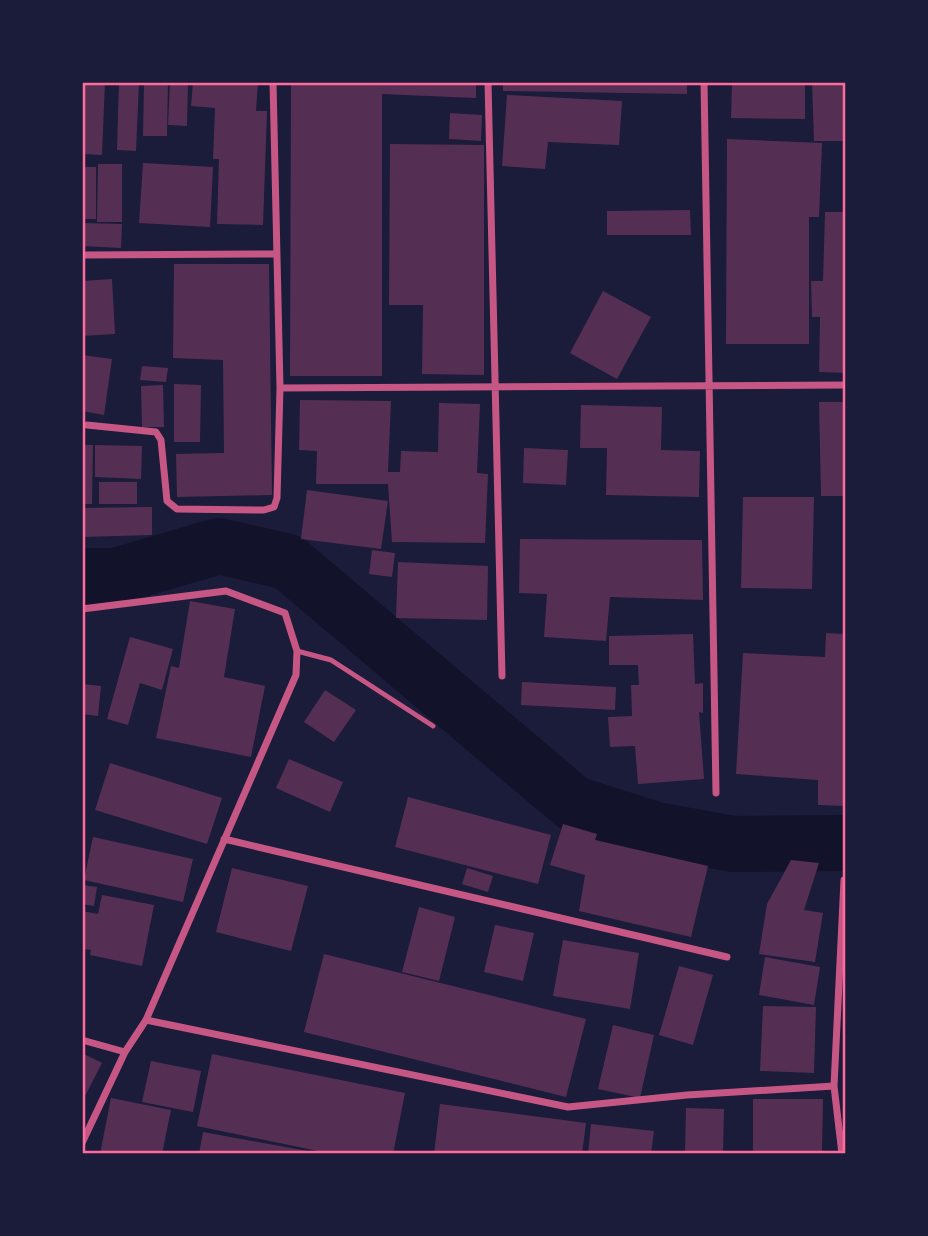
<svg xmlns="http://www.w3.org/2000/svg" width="928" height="1236" font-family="'Fira Sans',sans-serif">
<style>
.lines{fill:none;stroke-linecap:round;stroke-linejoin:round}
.river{stroke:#12122b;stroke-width:56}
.building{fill:#542f53}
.service{stroke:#c65784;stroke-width:5}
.minor{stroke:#c65784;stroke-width:7}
.neatline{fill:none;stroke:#ff6b9d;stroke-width:2.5}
</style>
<rect width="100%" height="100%" fill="#1b1b3a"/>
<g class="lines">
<path class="river" d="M82,576H116L219,546L288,562L574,804L656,830L733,844L846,843"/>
</g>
<path class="building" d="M82,82H105L102,155L82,154Z
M119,82H139L136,151L117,150Z
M144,82H168L167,136H143Z
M170,82H188L187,126L168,125Z
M193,82H258L256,111H267L263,225L217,224L219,159H213L215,108L191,106Z
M291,82H476V98L382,94V376H290Z
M503,82H687V94L503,91Z
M732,82H805V119L731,118Z
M812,82H846V141H814Z
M507,95L622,101L619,145L548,142L545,169L502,166Z
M450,113L482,115L481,141L449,139Z
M727,139L822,143L819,217H809V344H726Z
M390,144L484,145V375L422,374L423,305H389Z
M143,163L213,167L210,227L139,223Z
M98,164H122V222H97Z
M82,167H96V219H82Z
M690,210L691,235H607V211Z
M825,212H846V373L819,372L820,317H812L811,281H823Z
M82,223L122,224L121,248L82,246Z
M174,264H269L272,495L177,497L176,454L224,453L223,360L173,358Z
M112,279L115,334L82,336V281Z
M603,291L651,317L617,379L570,353Z
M82,355L112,359L104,415L82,411Z
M142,366L168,368L166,382L140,380Z
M174,384L201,385L200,442H174Z
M163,385L164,427H142L141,386Z
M300,400L391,401L388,472H400L401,451L438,452L439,403L480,404L477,473L488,474L485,543L392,542L388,484H316L317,451L299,450Z
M819,402H846V496H821Z
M581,405L662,407L661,450L700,451L699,497L606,495L607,448H580Z
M82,445H93L92,504H82Z
M95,445L142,446L141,479L95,477Z
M524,448L568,450L566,485L523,483Z
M99,482H137V504H99Z
M307,490L388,501L381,549L301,539Z
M743,497H814L812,589L741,588Z
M152,507V535L82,537V508Z
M520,539L702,540L703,600L610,597L606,641L544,637L547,594L519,593Z
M372,550L395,553L392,577L369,574Z
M398,562L488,566L487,620L396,618Z
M190,601L235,609L224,677L265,686L251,757L156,738L171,666L179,668Z
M826,633L846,634V806L818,805V780L736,774L743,653L825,657Z
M693,634L695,684L703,683V713L699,712L704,779L638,784L635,746L610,747L608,717L632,716L631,685H639L638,665H609V636Z
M130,637L173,649L162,690L140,683L128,725L107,719Z
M522,682L616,687L615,710L521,705Z
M82,684L101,686L98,716L82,714Z
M325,690L356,710L334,742L304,722Z
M289,759L343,782L330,812L276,788Z
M110,763L222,798L207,844L95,810Z
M408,797L551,835L538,884L395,847Z
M563,824L597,834L595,840L708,866L691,937L579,911L585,875L550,865Z
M93,837L193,859L183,902L84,880Z
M791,860L819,863L804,910L823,913L815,962L759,954L767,904Z
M232,868L308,886L291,951L216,932Z
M467,868L493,876L488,892L462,884Z
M82,885L97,887L94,906L82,904Z
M102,895L154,905L142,966L90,955L91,950L82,949V911L98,914Z
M419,907L455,917L439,981L402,972Z
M495,925L534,933L523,981L484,972Z
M563,940L639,953L630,1009L553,996Z
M324,954L586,1019L566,1097L304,1032Z
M765,957L820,967L814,1005L759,995Z
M679,966L713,975L693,1045L659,1035Z
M763,1006L816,1007L814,1073L760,1071Z
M613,1025L654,1035L640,1098L598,1089Z
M82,1053L102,1063L82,1102Z
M212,1054L405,1093L393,1154H332L197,1126Z
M151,1061L201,1071L193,1112L142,1102Z
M111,1098L171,1110L162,1154H100Z
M753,1099H823L822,1154H753Z
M440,1104L586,1123L582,1154H434Z
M686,1108L724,1109L723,1154H685Z
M591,1124L654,1131L651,1154H588Z
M203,1132L313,1152V1154H199Z"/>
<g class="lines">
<path class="service" d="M297,651L331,660L433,726"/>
<path class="minor" d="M488,82L502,676
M704,82L716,793
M82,255L277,254
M280,388L846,385
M87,425L156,432L161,440L167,501L177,509L264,510L274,507L277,498L280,388L273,82
M82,609L226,591L285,613L297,651L296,675L146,1020L125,1052L82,1143
M224,839L727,957
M146,1020L568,1107L687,1095L834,1086
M82,1040L125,1052
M842,1154L834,1086L844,880"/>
</g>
<rect width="928" height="1236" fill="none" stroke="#1b1b3a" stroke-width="168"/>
<rect x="84" y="84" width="760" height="1068" class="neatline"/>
</svg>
